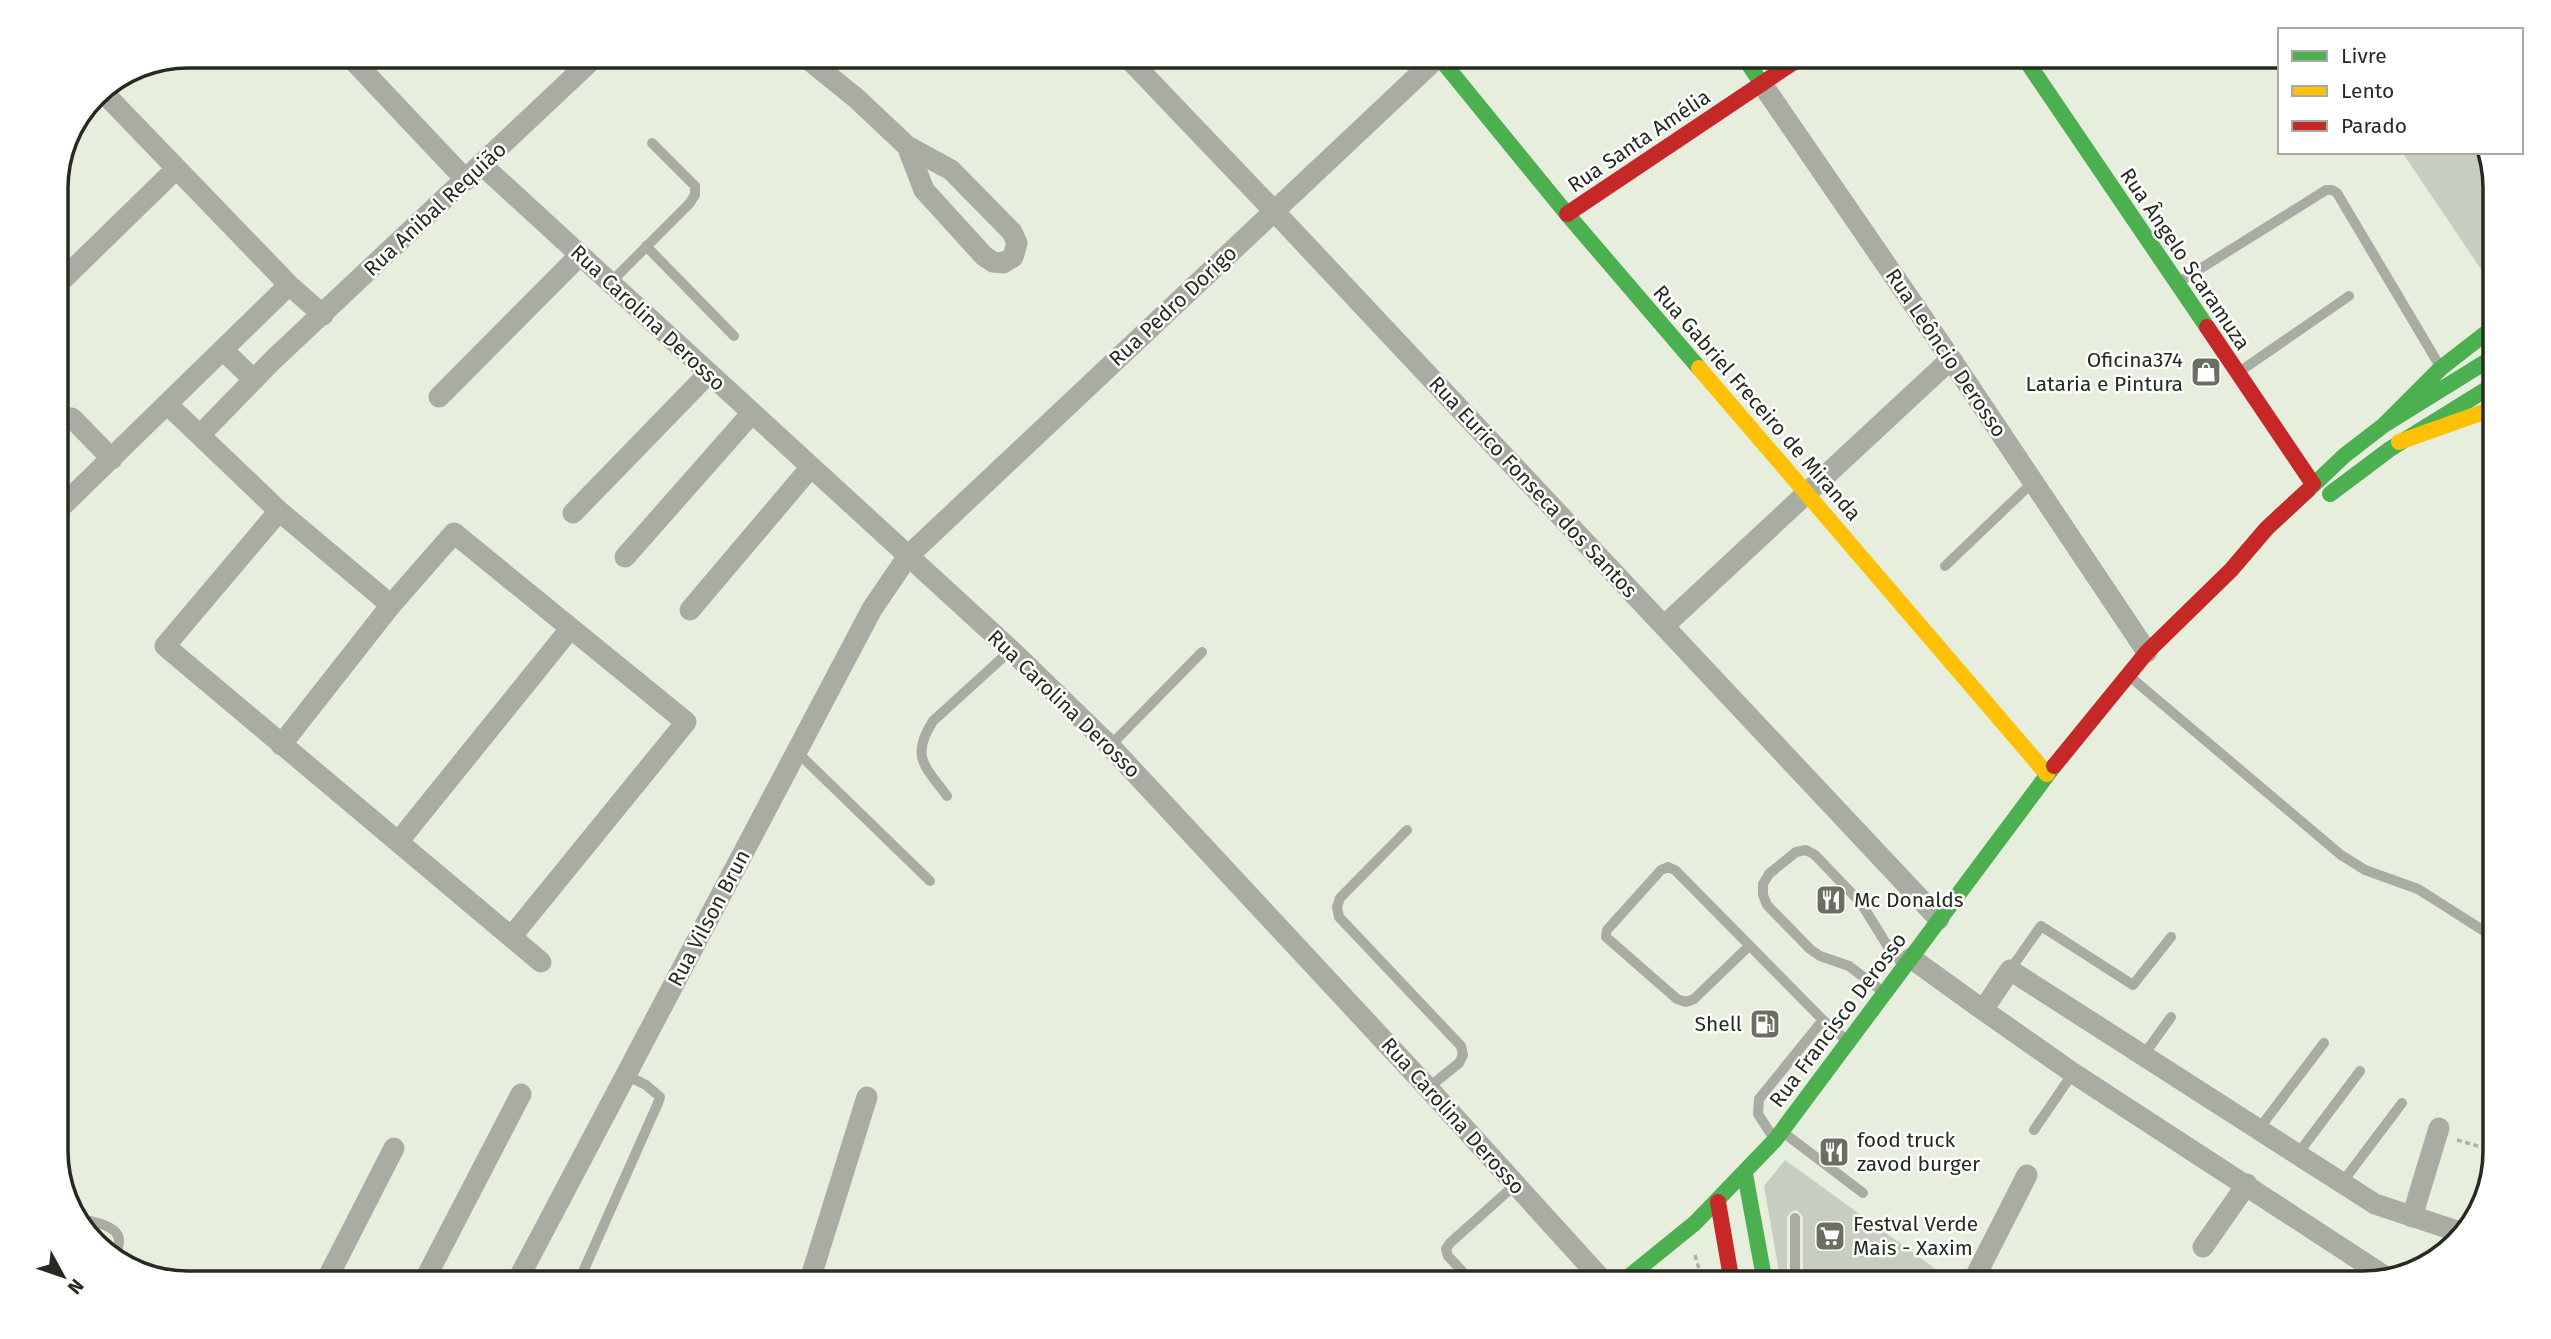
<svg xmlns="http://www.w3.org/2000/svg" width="2551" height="1339" font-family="'Fira Sans',sans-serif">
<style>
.building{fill:#c8cebf}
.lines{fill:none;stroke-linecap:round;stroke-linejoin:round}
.path{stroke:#adb2a8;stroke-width:3.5;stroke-dasharray:5 3.5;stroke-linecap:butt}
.lane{stroke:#a8aca3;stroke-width:10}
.street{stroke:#a8aca3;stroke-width:21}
.fast{stroke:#4caf50;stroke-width:16}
.slow{stroke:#ffc107;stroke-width:16}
.jam{stroke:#c62828;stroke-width:16}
.labels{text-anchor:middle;stroke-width:5;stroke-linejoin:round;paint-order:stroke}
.street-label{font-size:21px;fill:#262b1f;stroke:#fff}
.poi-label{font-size:21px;fill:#262b1f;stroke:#fff;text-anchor:start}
.rim{fill:none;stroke:#262b1f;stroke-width:3.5}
</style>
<rect width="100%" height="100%" fill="#e7eedd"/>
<path class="building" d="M2402,152H2485L2495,180V290Z
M1785,1160L1955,1283H1803V1218L1801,1214L1796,1210L1791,1212L1787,1217V1283H1781L1764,1186Z"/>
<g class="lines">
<path class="path" d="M2457,1140L2495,1151
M1695,1255L1703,1283"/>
<path class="lane" d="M646,246L734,336
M2179,282L2326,190H2332L2337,193L2438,363
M610,283L689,204L695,195V186L652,143
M2239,372L2349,296
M1945,566L2033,482
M2128,675L2341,855L2365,870L2418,889L2495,938
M1110,746L1202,652
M797,752L930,881
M947,796C925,766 910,757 933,721L1011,650
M1407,830L1340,898L1337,907L1339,917L1461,1046L1463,1055L1459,1063L1428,1088
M1748,947L1694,999L1686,1002L1677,999L1606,937L1607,930L1661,870L1668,867L1675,870L1823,1020L1846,1040
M2010,970L2041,926L2133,985L2171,937
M1882,991L1849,966L1820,956L1810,949L1767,905L1763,895V884L1769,874L1796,852L1806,850L1815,855L1861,903L1890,950L1903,964
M2143,1056L2171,1017
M2034,1130L2073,1073
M2258,1130L2324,1043
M1784,1133L1863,1193
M1773,1137L1758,1114L1759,1099L1823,1020
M2297,1155L2360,1071
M2341,1184L2402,1103
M76,1218C88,1221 118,1224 119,1240C119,1245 117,1252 116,1257
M1795,1218V1283
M578,1283L658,1103L660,1097L646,1085L626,1075
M1473,1283L1448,1256L1446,1249L1450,1243L1516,1184"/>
<path class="street" d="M349,56L466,180
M804,56L856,98L907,146L951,170L1012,232L1017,243L1013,257L1003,263L993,262L984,256L924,190L907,146
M1126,56L1274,211L1939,919
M1762,84L1951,359L2147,652
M482,165L1011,650L1110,746L1428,1088L1605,1283
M289,285L323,315
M56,286L176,169
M223,350L254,380
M439,397L580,255
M168,405L279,511L391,605
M56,417L72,418L112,459
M200,435L273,360L596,56
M279,511L165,646L541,962
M56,512L289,285L101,90
M573,513L709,373
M625,557L752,413
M690,610L811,467
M1664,626L1951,359
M281,745L391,605L454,533L686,722L512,936
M398,842L570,629
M1911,958L1983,1010L2010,970L2375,1204L2460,1232
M1983,1010L2073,1073L2386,1277
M2412,1217L2439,1128
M2203,1247L2247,1184
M325,1283L394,1148
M423,1283L521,1094
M516,1283L872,609L908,556L1439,56
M809,1283L867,1097
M1972,1283L2027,1175"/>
<path class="fast" d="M1438,56L1567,214L1699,368
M1743,56L1762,84
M2023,56L2207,327
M2384,425L2441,368L2495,326
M2308,490L2345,455L2384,425L2495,356
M2330,494L2390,449L2495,384
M1745,1174L1765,1283
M1621,1283L1695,1223L1775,1140L2054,766"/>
<path class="slow" d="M1699,368L2047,774
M2399,442L2495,408"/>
<path class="jam" d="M1567,214L1803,56
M2207,327L2313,484
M2054,766L2147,652L2231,570L2267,528L2308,490
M1718,1202L1732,1283"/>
</g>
<defs>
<g id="shop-square" transform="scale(1.575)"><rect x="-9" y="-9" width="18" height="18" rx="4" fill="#6a6f62" stroke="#fff"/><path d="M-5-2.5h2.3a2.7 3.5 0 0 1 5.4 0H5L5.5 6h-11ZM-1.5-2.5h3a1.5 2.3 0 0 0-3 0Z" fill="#fff"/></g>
<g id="restaurant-square" transform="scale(1.575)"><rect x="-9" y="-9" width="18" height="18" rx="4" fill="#6a6f62" stroke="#fff"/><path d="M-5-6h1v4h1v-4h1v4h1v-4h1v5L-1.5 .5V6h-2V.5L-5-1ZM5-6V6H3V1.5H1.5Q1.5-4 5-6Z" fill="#fff"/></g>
<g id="fuel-square" transform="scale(1.575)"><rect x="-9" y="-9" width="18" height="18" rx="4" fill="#6a6f62" stroke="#fff"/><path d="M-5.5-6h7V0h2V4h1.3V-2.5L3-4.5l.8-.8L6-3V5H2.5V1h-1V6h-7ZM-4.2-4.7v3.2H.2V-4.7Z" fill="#fff"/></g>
<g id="supermarket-square" transform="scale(1.575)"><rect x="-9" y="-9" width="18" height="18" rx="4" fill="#6a6f62" stroke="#fff"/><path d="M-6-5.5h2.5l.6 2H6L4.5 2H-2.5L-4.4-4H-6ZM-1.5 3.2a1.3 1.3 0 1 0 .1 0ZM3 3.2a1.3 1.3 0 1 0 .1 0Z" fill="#fff"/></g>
</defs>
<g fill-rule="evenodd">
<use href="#shop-square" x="2206" y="372"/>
<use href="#restaurant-square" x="1831" y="900"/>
<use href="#fuel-square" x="1765" y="1024"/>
<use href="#restaurant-square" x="1834" y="1152"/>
<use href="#supermarket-square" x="1830" y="1236"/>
</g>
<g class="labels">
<g class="street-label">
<text transform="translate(1639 141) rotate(-34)" y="7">Rua Santa Amélia</text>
<text transform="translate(435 209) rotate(-43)" y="7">Rua Anibal Requião</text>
<text transform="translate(2185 259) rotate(56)" y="7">Rua Ângelo Scaramuza</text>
<text transform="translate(1173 306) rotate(-43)" y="7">Rua Pedro Dorigo</text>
<text transform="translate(648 318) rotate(43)" y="7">Rua Carolina Derosso</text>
<text transform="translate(1946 353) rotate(56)" y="7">Rua Leôncio Derosso</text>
<text transform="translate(1757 403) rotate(49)" y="7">Rua Gabriel Freceiro de Miranda</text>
<text transform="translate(1533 487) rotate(47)" y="7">Rua Eurico Fonseca dos Santos</text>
<text transform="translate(1064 704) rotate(44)" y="7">Rua Carolina Derosso</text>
<text transform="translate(709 918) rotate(-62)" y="7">Rua Vilson Brun</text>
<text transform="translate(1838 1020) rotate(-53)" y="7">Rua Francisco Derosso</text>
<text transform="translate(1453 1116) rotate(48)" y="7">Rua Carolina Derosso</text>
</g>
<g class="poi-label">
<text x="2183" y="367" text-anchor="end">Oficina374<tspan x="2183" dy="24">Lataria e Pintura</tspan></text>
<text x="1854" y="907">Mc Donalds</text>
<text x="1742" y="1031" text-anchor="end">Shell</text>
<text x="1857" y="1147">food truck<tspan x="1857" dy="24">zavod burger</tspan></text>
<text x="1853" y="1231">Festval Verde<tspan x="1853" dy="24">Mais - Xaxim</tspan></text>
</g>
</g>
<path d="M0 0H2551V1339H0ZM188 68H2363A120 120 0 0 1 2483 188V1151A120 120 0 0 1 2363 1271H188A120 120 0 0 1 68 1151V188A120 120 0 0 1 188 68Z" fill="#fff" fill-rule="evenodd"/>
<path class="rim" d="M188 68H2363A120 120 0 0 1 2483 188V1151A120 120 0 0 1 2363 1271H188A120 120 0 0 1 68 1151V188A120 120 0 0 1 188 68Z"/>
<rect x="2278" y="28" width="245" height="126" fill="#ffffff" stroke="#a8aaa5" stroke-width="2"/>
<rect x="2292" y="51" width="35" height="10" fill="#4caf50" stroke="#a8aaa5" stroke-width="2"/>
<text x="2341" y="63" font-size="21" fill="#262b1f">Livre</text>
<rect x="2292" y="86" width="35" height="10" fill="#ffc107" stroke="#a8aaa5" stroke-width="2"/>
<text x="2341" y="98" font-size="21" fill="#262b1f">Lento</text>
<rect x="2292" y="121" width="35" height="10" fill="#c62828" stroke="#a8aaa5" stroke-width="2"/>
<text x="2341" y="133" font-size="21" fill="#262b1f">Parado</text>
<g transform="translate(63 1276) rotate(130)" stroke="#ffffff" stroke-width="5" paint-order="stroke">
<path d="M0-5L12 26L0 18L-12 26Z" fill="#262b1f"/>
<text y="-10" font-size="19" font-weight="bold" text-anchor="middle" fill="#262b1f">N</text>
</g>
</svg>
